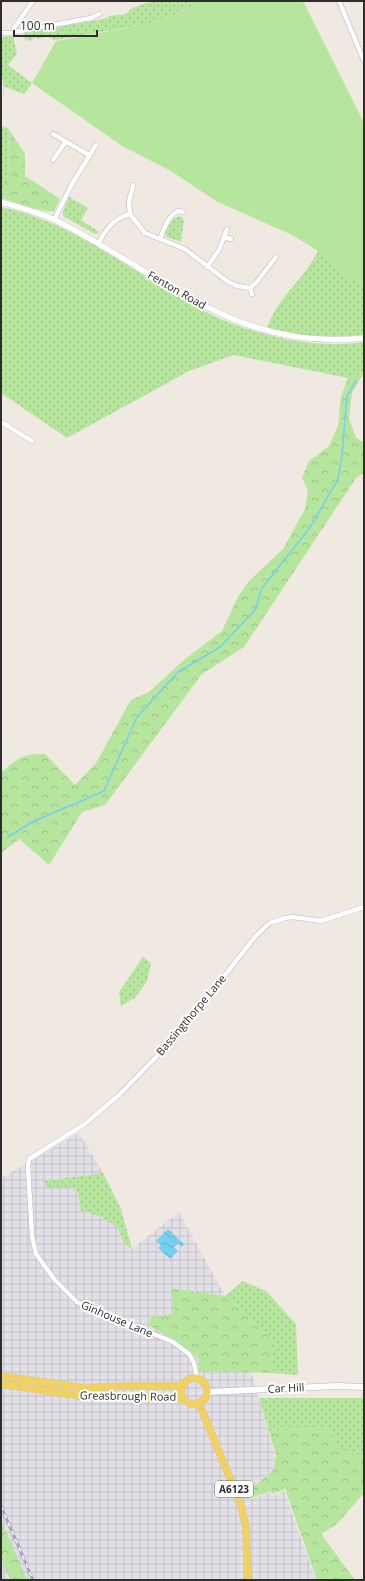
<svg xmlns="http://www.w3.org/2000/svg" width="365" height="1581" font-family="'Open Sans',sans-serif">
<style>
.industrial{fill:url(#industrial-grid)}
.grass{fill:url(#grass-dots)}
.forest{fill:url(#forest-crowns)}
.garden{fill:#b6e59e}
.water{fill:url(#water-waves)}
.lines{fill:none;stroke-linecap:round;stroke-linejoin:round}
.stream{stroke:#75cff0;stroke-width:1.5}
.minor-casing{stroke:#b4b7c1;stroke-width:5.5}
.tertiary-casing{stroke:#b4b7c1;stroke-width:6}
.secondary-casing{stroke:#b4b7c1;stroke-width:7}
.primary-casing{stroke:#c9c9c9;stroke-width:8}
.minor{stroke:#fff;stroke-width:4.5}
.tertiary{stroke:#fff;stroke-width:5.5}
.secondary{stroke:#fff;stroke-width:6}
.primary{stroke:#f2d163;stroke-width:7}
.rail-casing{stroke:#a3a6b8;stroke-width:3}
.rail{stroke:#fff;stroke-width:1.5;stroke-dasharray:4.5;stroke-linecap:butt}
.labels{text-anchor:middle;stroke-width:4;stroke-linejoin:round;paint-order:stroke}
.shield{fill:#fff;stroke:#6d6d6d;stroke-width:1}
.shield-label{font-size:10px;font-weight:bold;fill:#2e2e2e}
.street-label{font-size:11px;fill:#2e2e2e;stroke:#fff}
</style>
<defs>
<pattern id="industrial-grid" width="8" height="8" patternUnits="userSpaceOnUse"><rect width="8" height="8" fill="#e3e1e8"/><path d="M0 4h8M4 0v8" fill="none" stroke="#c3c1c7"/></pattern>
<pattern id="grass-dots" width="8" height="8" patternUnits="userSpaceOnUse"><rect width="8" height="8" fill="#b6e59e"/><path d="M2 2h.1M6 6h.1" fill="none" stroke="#9dc588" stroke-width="1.8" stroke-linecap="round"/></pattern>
<pattern id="forest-crowns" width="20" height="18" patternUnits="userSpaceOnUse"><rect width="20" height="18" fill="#b6e59e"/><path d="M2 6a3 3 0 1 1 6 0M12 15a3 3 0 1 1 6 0" fill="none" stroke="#9dc588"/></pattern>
<pattern id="water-waves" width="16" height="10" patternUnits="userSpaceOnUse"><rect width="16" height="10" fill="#75cff0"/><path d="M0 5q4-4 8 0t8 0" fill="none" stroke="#66b2ce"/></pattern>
</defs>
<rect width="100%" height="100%" fill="#efe9e1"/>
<path class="industrial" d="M79,1133L103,1173L46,1181L75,1187L78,1193L81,1211L102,1217L118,1228L124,1244L132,1249L179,1212L225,1296L171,1288L175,1313L163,1316L152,1315L148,1325L178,1342L199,1360V1371L251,1372L275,1454L273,1471L245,1491L246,1500L271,1492L272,1496L284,1491L316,1580H1V1178Z"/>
<path class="grass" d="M152,1H207L153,23L56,40L47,37L38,39L36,37L30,41L24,39L23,37L25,33L108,18L109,16L126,14L132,8Z
M13,36L17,54L8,65L32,83L24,94L5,87L1,75V37Z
M1,126L8,128C9,152 10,176 4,199H1Z
M69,197L88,208L81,220L99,232L97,234L93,233L63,216V211Z
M1,207C86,224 150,290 228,322C247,330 266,334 286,339C312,344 338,346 364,342V371L348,378L234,355L189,371L67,438L1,393Z
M180,216L184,220L181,242L167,237L165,233L173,219Z
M318,251L337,269L364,287V335L332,337L302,335L267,328C277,298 304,280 318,251Z
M143,957L151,963L147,981L136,997L121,1006L119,992Z
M103,1173L121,1209L132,1249L124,1244L118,1228L102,1217L81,1211L78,1193L75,1187H46L45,1181Z
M243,1281L266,1291L296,1324L298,1375L271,1373L274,1342L225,1296Z
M259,1398H364V1457L351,1452H339L330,1427L269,1431Z"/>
<path class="forest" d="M8,128L25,154V176L60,199L54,211C47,214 14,202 4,199C10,176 9,152 8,128Z
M364,371V373L352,392L349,419L356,438L364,443V473L356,478L244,647L202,674L105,805L82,812L49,865L19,839L1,853V773C16,759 23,753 45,754L75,785L96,763L131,700L149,692L184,660L222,631L239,595L249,581L283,549L305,509L308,490L302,478L309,461L329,446L338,426L341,396L348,378Z
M171,1288L225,1296L274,1342L271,1373L198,1371L199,1359L178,1342L148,1325L152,1315L163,1316L174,1313Z
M330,1427L339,1452H351L364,1457V1493L337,1524L321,1534L355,1580H317L285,1489L273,1494L271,1491L247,1499L246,1492L273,1471L276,1455L269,1431Z
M1,1520L27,1580H10L1,1557Z"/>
<path class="garden" d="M207,1H303L364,123V287L337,269L314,248L290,234L216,201L171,171L122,146L32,83L56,41L153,23Z"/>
<path class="water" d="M168,1229L184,1244L182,1247L178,1243L174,1247L178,1251L170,1259L158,1248L161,1245L156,1241Z"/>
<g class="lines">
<path class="stream" d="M8,837L32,822L104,791L137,717L178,672L220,647L255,610L262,588L309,529L338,479L342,456L347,396L356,381"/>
<g class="minor-casing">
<path id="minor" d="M339,1L364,61
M13,32L14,28L33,1
M1,33H9L91,18L99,14
M1,85V93
M53,134L89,155
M53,160L66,141
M133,185L129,202L130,214L145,233L185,249L227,281L237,286L250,288L256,283L276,257
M54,220L72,184L96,145
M224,237L231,239
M160,239C164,229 168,216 178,211L183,212
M98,244C106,229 113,219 130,214
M207,267L219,250L227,229
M250,288L252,294
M1,422L32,441
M197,1378L194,1363L189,1354L173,1342L77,1302L55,1280L36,1254L32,1236L28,1166L29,1159L85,1124L120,1094L157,1056L203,1003L255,937L265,927L270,923L285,918L293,917L321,921L364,907"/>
</g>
<g class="tertiary-casing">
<path id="tertiary" d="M1,202C18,207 36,212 53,219C74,229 94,241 114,253C198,303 261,349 364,338"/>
</g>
<g class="secondary-casing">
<path id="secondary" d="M207,1392L337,1386L364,1387"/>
</g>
<g class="primary-casing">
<path id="primary" d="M1,1376L84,1388L126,1386H183
M181 1391a13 13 0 1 1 26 0a13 13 0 1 1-26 0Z
M1,1384L88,1397L183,1398
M199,1403L241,1505L246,1527L248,1580"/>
</g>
<use href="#minor" class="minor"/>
<use href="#tertiary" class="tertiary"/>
<use href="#secondary" class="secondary"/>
<use href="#primary" class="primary"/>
<g class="rail-casing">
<path id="rail" d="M1,1506L33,1580"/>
</g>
<use href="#rail" class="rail"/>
</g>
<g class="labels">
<rect class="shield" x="215" y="1481" width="38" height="16" rx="3"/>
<g class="shield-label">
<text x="234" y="1493">A6123</text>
</g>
<g class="street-label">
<text transform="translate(177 290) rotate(30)" y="4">Fenton Road</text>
<text transform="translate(191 1015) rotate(-50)" y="4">Bassingthorpe Lane</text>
<text transform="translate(117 1319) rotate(23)" y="4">Ginhouse Lane</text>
<text transform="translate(286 1388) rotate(-3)" y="4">Car Hill</text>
<text transform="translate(128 1396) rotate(1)" y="4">Greasbrough Road</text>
</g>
</g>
<rect width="365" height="1581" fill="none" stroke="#2e2e2e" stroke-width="4"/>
<path d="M14 30v6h83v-6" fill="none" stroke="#2e2e2e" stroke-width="2"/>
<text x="20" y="30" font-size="12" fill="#2e2e2e" stroke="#ffffff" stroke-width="3" paint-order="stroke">100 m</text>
</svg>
